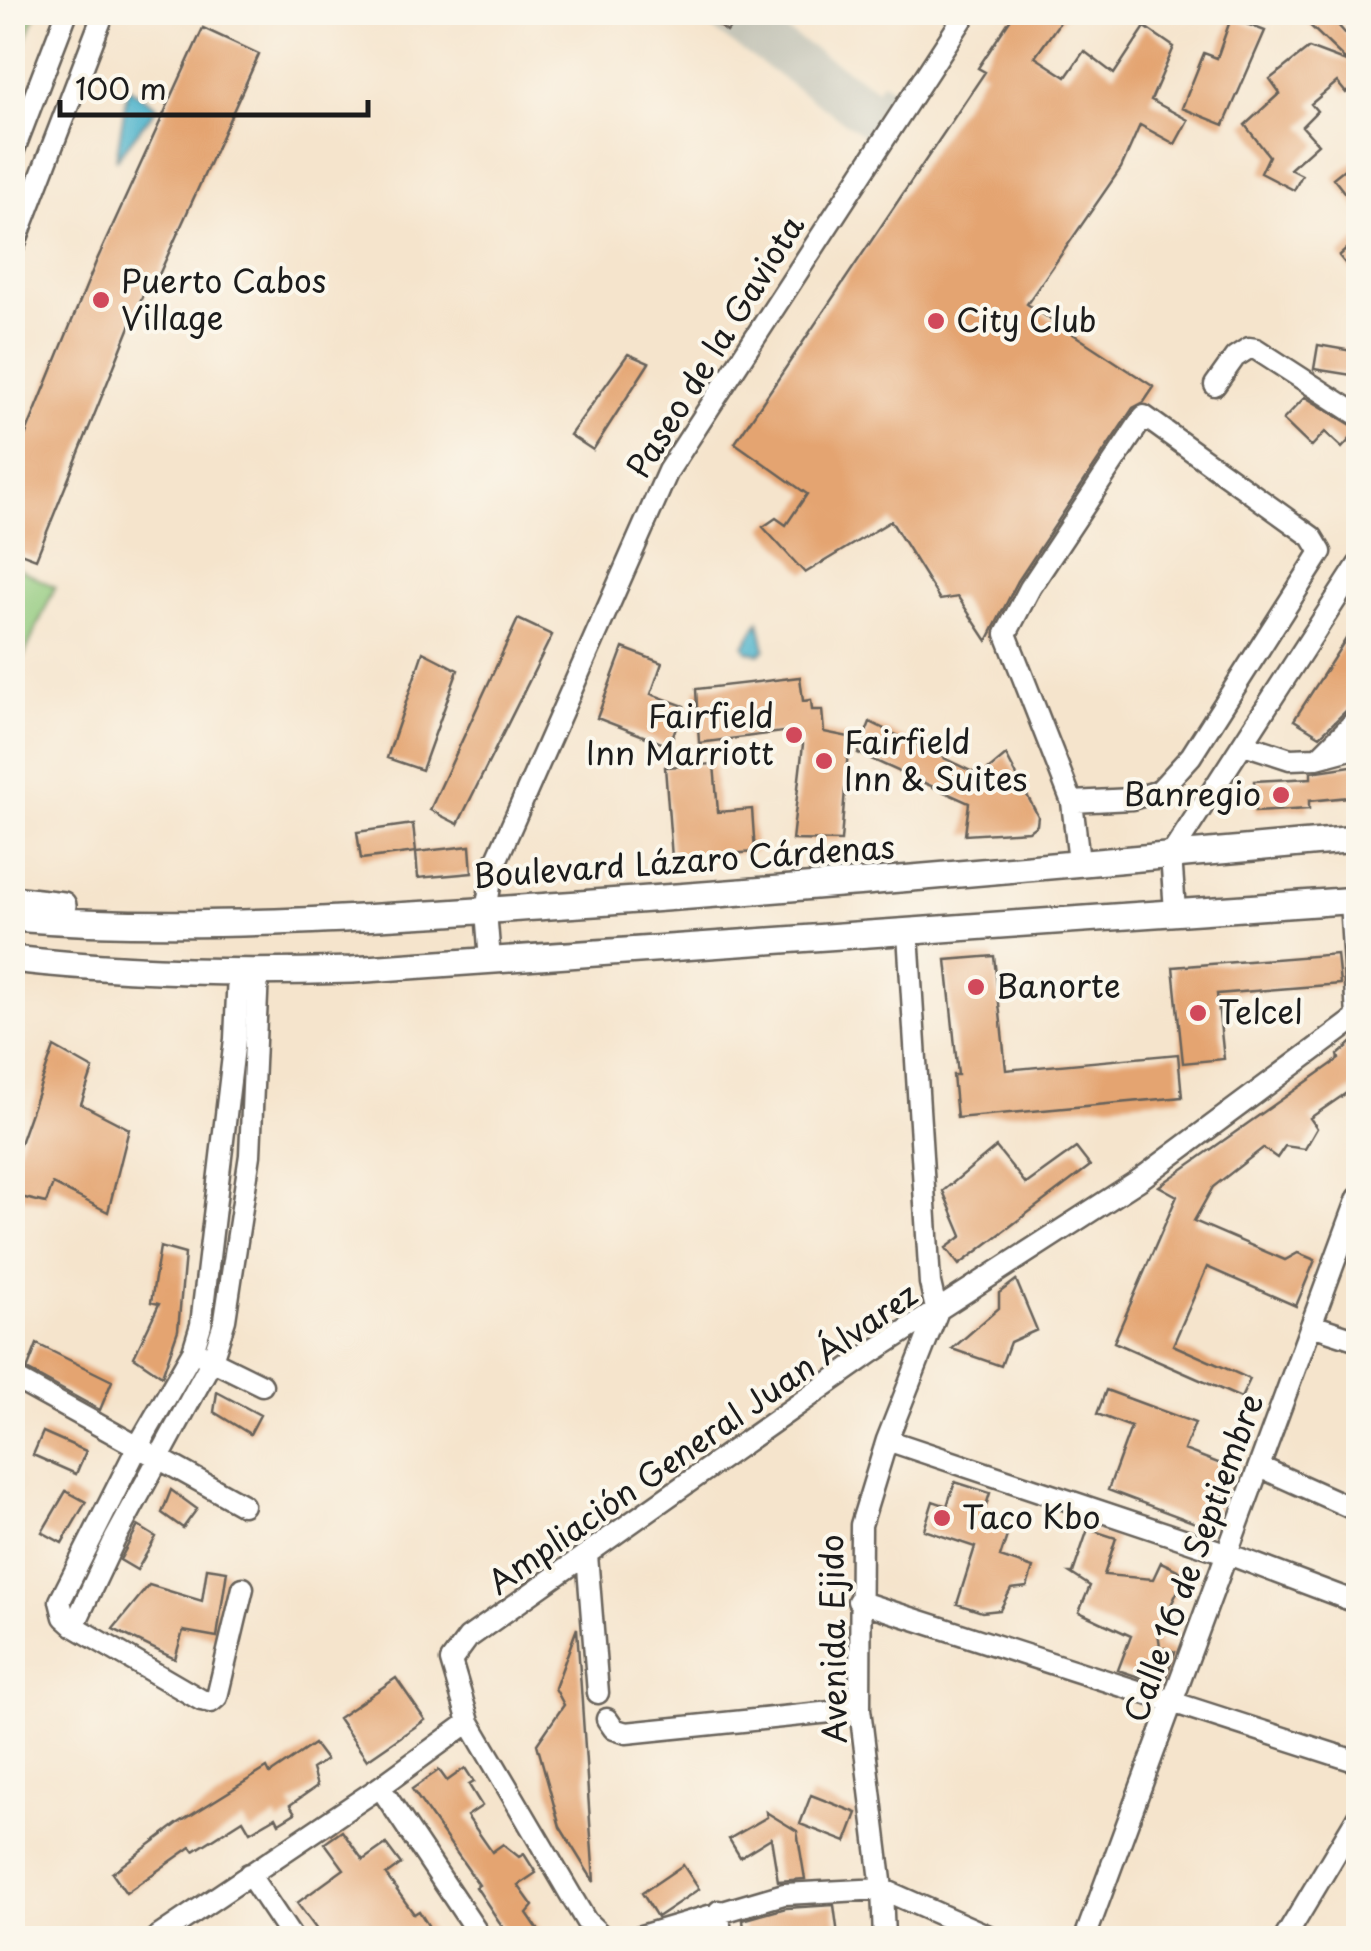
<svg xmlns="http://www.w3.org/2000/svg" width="1371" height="1951" font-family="'Playpen Sans',sans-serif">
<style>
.industrial{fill:#c5c5b8}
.green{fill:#90c97c;stroke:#56724c;stroke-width:2.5}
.water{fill:#4cb2cb;stroke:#346774;stroke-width:2.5}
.building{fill:#e4a471}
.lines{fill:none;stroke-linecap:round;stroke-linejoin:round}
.minor-casing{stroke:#68625a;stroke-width:25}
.major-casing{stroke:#68625a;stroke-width:30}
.minor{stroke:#fff;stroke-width:20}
.major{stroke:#fff;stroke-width:25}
.poi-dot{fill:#d1495b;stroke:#fbf7ec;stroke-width:4}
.labels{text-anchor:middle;stroke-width:8;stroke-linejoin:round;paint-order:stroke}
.poi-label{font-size:32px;fill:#1c1c1c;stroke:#fbf7ec;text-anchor:start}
.street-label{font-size:32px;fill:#1c1c1c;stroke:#fbf7ec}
</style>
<rect width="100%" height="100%" fill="#fbf7ec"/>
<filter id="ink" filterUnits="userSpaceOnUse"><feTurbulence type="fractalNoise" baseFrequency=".01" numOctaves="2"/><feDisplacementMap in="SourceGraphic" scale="20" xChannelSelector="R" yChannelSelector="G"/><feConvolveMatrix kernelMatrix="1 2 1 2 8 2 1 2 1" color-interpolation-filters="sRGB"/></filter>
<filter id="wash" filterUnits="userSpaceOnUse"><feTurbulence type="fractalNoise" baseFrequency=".0048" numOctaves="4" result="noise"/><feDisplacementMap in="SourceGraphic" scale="40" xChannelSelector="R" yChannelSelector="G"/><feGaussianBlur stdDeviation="2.25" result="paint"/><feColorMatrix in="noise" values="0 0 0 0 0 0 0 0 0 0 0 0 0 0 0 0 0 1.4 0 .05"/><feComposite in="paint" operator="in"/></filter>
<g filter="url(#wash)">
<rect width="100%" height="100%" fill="#f5e4cc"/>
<path class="industrial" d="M689,13H770L774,23L877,89L882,82L905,96L874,143Z"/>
<path class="green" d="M13,12L36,13L13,73L12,13Z
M13,566L55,587L13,680Z"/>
<path class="water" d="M128,87L157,107L116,160Z
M759,621L765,649L759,654L747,651L744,646Z"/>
<g id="blocks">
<path class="building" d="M702,12H742L727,32Z
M1015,12H1067L1035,57L1066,77L1084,51L1114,74L1145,27L1174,47L1151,100L1188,120L1175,144L1140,125L1121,168L1027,304L1154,387L1144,402L1133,408L1018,581L987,641L958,597L940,600L891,521L805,573L763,527L776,518L786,525L807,494L735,443L985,72L978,68Z
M1296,12H1351L1338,25L1358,48V82L1346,93L1337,82L1311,104L1317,111L1302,126L1318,144L1290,169L1302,175L1294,190L1261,173L1269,156L1245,125L1280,93L1270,79L1309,48L1349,63Z
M1231,18L1265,31L1224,125L1182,108L1204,53L1217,58Z
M203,28L259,54L152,290L146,287L36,559L12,550V468L96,262Z
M1358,158V210L1333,178Z
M1358,239V279L1339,256Z
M1318,345L1358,352V376L1314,369Z
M628,354L649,363L593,450L570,435Z
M1305,397L1358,429V430L1342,448L1325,432L1311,447L1283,420Z
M518,619L552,635L458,824L430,810Z
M1358,620V693L1348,709L1320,736L1294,720Z
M623,648L662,663L651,694L684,706L669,746L597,718Z
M423,652L458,670L422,770L387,758Z
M800,677L803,701L811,700L812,710H822L824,732L849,737L841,841L792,840L803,744L790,731L699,743L696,689Z
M870,722L981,776L1006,755L1038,816L1037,825L1029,831L965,835L969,803L858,753Z
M714,764L718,812L752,809L755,852L672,858L665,767Z
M1358,765V796L1309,801V809L1255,812L1254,781L1311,778V772Z
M413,824L416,852L361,859L357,832Z
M470,846L472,873L418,878L416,852Z
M1337,954L1340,984L1217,994L1224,1059L1183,1063L1173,967Z
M994,956L1006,1070L1178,1054L1182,1097L957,1118L953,1075H958L946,960Z
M1358,1037V1085L1310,1118L1317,1128L1305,1149L1285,1146L1277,1158L1263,1148L1213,1187L1194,1221L1285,1260L1298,1253L1315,1260L1296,1306L1207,1267L1173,1345L1250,1379L1241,1398L1114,1342L1177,1196L1159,1186L1339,1059L1338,1055Z
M54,1047L93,1069L81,1104L129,1129L108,1212L53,1184L46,1203L12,1195V1166Z
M996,1147L1026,1184L1076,1148L1090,1166L959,1265L946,1248L962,1236L943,1191Z
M160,1247L185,1254L178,1330L162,1376L134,1357L159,1304L151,1302Z
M1016,1280L1037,1330L1010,1342L1001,1366L952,1349L999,1308V1293Z
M37,1344L112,1381L100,1410L27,1370Z
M1106,1390L1195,1423L1184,1450L1234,1469L1211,1529L1108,1490L1131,1427L1097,1414Z
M217,1392L260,1415L250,1434L214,1412Z
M43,1432L86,1451L76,1474L33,1455Z
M955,1482L990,1493L984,1512L1012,1521L1000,1557L1033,1568L1027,1587L1011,1589L1000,1610L982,1612L957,1604L975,1547L924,1530L933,1501L947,1506Z
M171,1490L197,1509L183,1528L162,1513Z
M66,1491L86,1502L62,1543L42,1532Z
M138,1526L156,1537L137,1570L120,1560Z
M1088,1529L1116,1538L1104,1575L1153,1579L1161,1562L1186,1574L1158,1632L1160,1646L1175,1652L1163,1685L1118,1670L1131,1636L1079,1612L1090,1586L1070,1573H1073Z
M207,1568L227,1571L217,1637L183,1631L175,1659L113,1629L149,1585L202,1601Z
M577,1628L594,1882L560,1827L537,1744L564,1705L555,1688Z
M396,1678L425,1720L367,1760L338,1718Z
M314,1744L326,1760L312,1769L317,1786L290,1805L295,1813L279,1823L276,1817L250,1832L243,1820L194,1851L191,1847L126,1893L112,1873L177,1824L267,1768L270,1774Z
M465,1768L474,1782L469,1785L482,1806L467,1816L492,1852L503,1844L519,1857L524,1854L536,1873L518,1885L533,1906L527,1913L544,1938H510L476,1887L479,1885L412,1789L439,1770L447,1781Z
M811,1795L857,1813L846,1842L800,1824Z
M766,1812L797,1831L805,1879L778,1881L771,1838L740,1857L729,1839L767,1817Z
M342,1831L363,1860L386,1844L401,1864L386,1875L414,1914L419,1911L436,1938H323L297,1903L344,1869L325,1843Z
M683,1865L699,1889L657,1917L642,1893Z
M834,1905L838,1935L801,1938L800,1932L745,1938L743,1920L786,1908Z"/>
</g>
</g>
<g filter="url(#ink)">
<use href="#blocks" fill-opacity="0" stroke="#68625a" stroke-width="2.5"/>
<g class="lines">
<g class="minor-casing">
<path id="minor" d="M12,155L67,12
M12,251L104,12
M1215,385L1235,357L1249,348L1256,349L1358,415
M1144,416L1312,537L1321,552L1191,756L1159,791L1132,799L1072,802L1006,634L1030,588Z
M1244,744L1290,759L1317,758L1358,747
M1319,757L1358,718
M1072,802L1079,862
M1350,901L1357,1017
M1175,911L1171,855L1358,565
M490,960L486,911L493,868L668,471L967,12
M238,973L235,1039L201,1325L193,1351L138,1446L60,1601L64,1617L74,1626L201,1700L211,1702L217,1697L243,1588
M1312,1325L1358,1340
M199,1354L262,1385
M12,1377L243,1505
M887,1440L1228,1554L1358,1603
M1260,1467L1358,1511
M587,1555L598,1693
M858,1601L1358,1762
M74,1626L115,1539L212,1360L225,1320L250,1155L258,973
M607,1719L614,1729L626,1733L860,1709
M469,1722L586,1921L604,1938
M380,1787L481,1938
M249,1874L292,1938
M719,1911L721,1938
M156,1938L380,1787L469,1722L451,1661L468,1638L871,1353L1139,1180L1358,1017
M634,1938L784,1894L882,1889L993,1938
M884,1938L882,1889L860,1709L861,1525L887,1440L937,1313L930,1283L908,933
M1085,1938L1358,1198
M1285,1938L1358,1816"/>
</g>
<g class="major-casing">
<path id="major" d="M12,899L63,905
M12,918C191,932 372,918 550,906C820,888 1089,862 1358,839
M12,959C126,972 238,974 352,970L1358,900"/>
</g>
<use href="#minor" class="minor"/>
<use href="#major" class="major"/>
</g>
</g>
<g class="poi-dot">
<circle cx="101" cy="300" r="10"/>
<circle cx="936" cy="321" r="10"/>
<circle cx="794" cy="735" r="10"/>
<circle cx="824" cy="761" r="10"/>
<circle cx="1281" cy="795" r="10"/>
<circle cx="976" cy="987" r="10"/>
<circle cx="1198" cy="1013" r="10"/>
<circle cx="942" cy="1518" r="10"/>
</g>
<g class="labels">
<g class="poi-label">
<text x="121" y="293">Puerto Cabos<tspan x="121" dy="37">Village</tspan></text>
<text x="956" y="332">City Club</text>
<text x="774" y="728" text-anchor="end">Fairfield<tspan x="774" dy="37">Inn Marriott</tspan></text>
<text x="844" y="754">Fairfield<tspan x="844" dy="37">Inn &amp; Suites</tspan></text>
<text x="1261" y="806" text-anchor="end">Banregio</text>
<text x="996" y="998">Banorte</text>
<text x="1218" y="1024">Telcel</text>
<text x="962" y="1529">Taco Kbo</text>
</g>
<g class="street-label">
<text transform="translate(716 347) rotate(-58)" y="11">Paseo de la Gaviota</text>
<text transform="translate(684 862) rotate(-4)" y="11">Boulevard Lázaro Cárdenas</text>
<text transform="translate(703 1439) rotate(-35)" y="11">Ampliación General Juan Álvarez</text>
<text transform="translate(1194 1558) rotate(-70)" y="11">Calle 16 de Septiembre</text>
<text transform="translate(834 1639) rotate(-91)" y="11">Avenida Ejido</text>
</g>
</g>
<rect width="1371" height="1951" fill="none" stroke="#fbf7ec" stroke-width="50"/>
<path d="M60 100v15h308v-15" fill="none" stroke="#1c1c1c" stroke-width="5"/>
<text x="75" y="100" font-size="30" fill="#1c1c1c" stroke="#fbf7ec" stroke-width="8" paint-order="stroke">100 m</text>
</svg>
